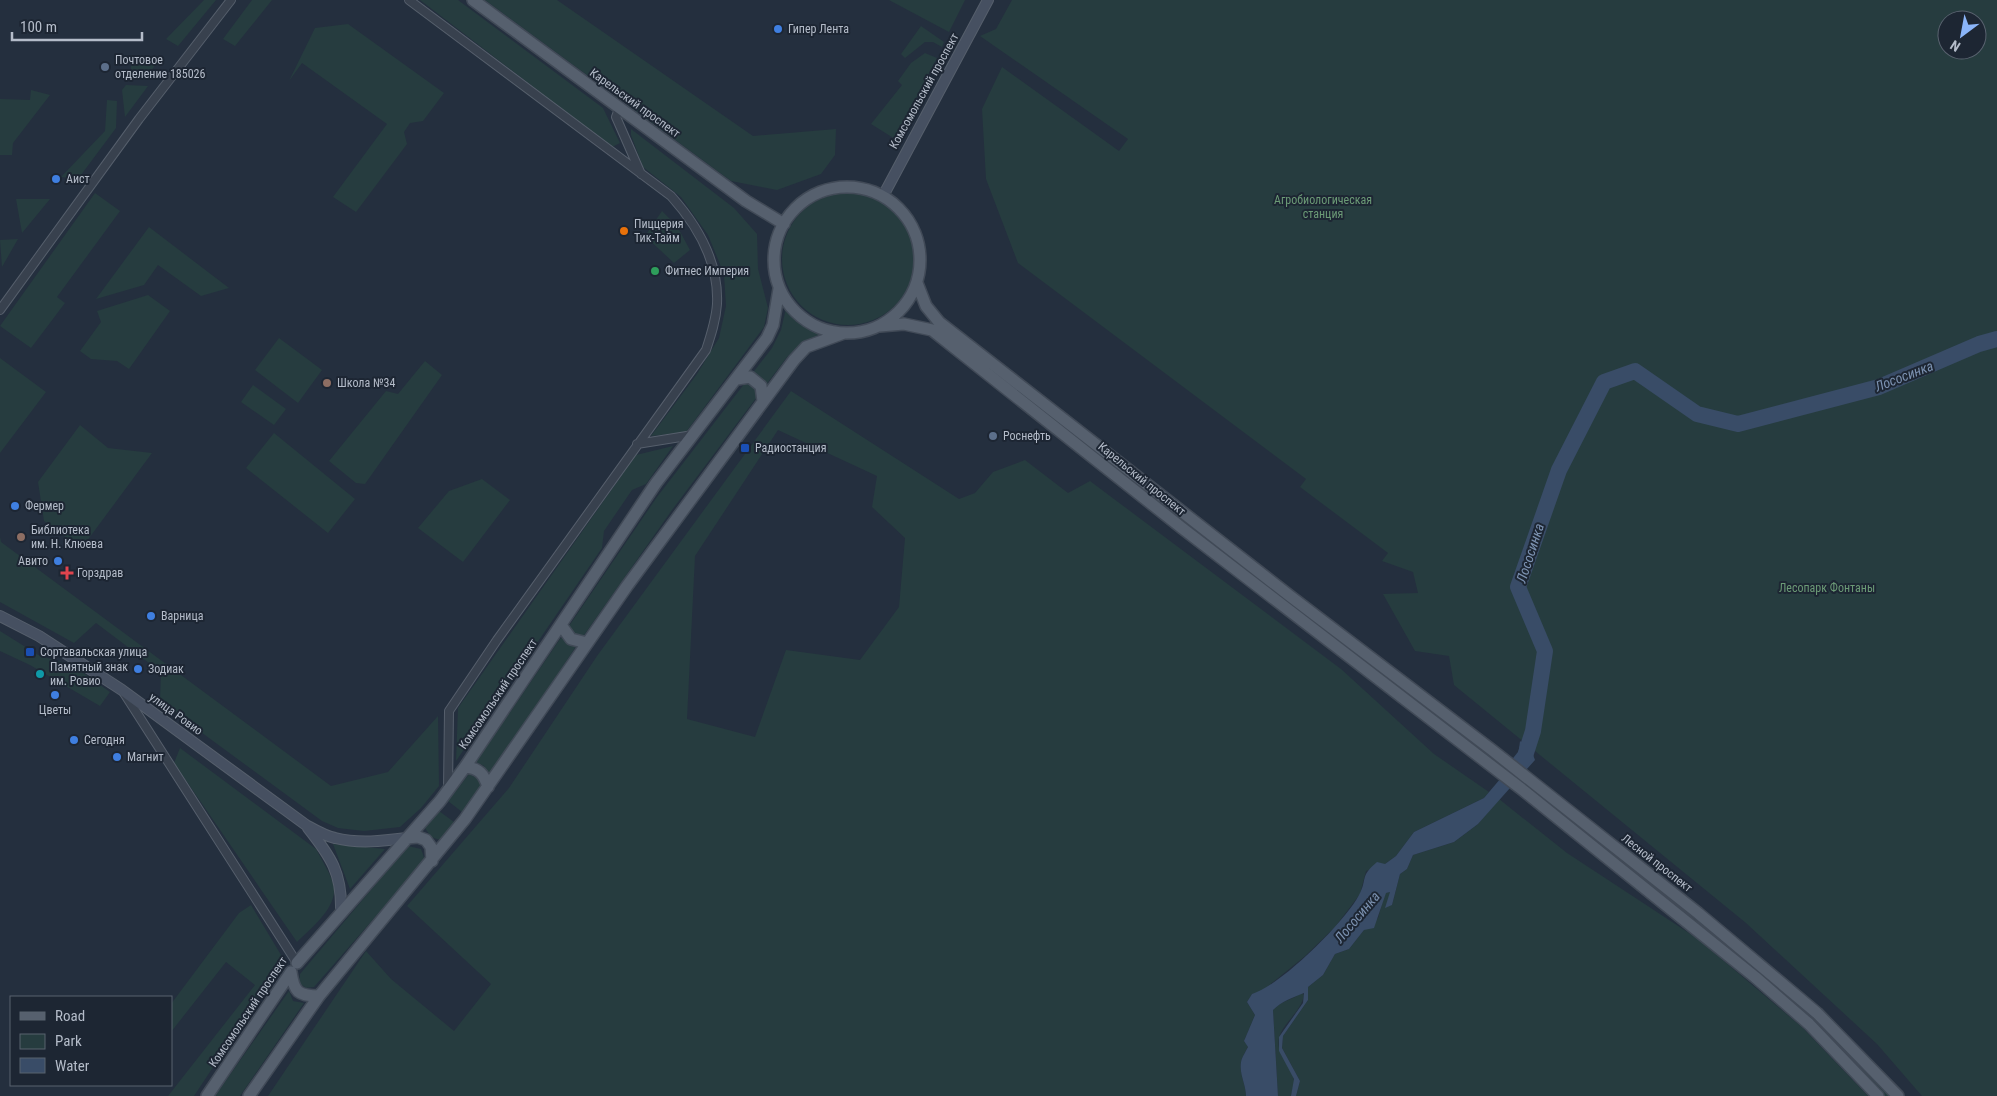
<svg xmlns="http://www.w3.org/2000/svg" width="1997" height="1096" font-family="'Roboto Condensed',sans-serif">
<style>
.green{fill:#263c3f;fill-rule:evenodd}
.water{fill:#394c67}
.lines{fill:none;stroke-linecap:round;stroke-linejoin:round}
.river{stroke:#394c67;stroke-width:16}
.street-casing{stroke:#565f6c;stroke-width:10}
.secondary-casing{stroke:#565f6c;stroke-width:12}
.primary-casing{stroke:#414a57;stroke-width:14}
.street{stroke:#38414e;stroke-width:8}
.secondary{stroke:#465061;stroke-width:10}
.primary{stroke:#56606e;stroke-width:11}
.shop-dot{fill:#3f7fe0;stroke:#1d2633;stroke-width:2}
.service-dot{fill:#5c6f8a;stroke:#1d2633;stroke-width:2}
.food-dot{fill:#e8710a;stroke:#1d2633;stroke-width:2}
.leisure-dot{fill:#2e9e5b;stroke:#1d2633;stroke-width:2}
.education-dot{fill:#8d6e63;stroke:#1d2633;stroke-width:2}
.transit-dot{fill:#1a4fb4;stroke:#1d2633;stroke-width:2}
.health-dot{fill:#e0444e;stroke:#1d2633;stroke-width:2}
.culture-dot{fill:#0f9aa8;stroke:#1d2633;stroke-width:2}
.labels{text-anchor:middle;stroke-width:4;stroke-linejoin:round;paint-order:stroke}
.poi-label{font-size:12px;fill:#b4bcc9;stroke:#1d2633;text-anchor:start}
.street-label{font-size:12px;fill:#b4bcc9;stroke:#1d2633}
.park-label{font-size:12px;fill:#6b9a76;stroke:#1d2633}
.water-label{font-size:14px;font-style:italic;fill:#7c92b1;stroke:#1d2633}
</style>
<rect width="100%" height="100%" fill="#242f3e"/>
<path class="green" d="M204,0H216L178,46L166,39Z
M252,0H272L235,46L223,39Z
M420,0H458L603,108L620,143L612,147Z
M485,0H557L753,136L836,129L835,155L821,174L777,190L731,181Z
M889,0H965L949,32Z
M1012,0H1997V1096H1922L1877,1044L1746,923L1454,685L1449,656L1415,651L1383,594L1418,593L1413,572L1382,561L1388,553L1300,487L1306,479L1018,263L986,179L982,109L1002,67L1119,151L1128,139L980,36L996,29ZM1947,20H1977V50H1947Z
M348,24L444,93L423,121L410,123L404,132L407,144L356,212L333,197L387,124L302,63L289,81L315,28Z
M921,26L944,42L942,47L933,42H925L905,58L901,54Z
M925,53L937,58L895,139L871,124L902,85L898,81L911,63Z
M131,55L161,57L146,78L131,77Z
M126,85L148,86L125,117L122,90Z
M31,90L50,95L13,143L12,155H0V99L30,100Z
M107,100L117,101L116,128L78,179L61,177L105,131Z
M631,129L734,208L757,234L758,269L768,308L764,327L686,432L651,436L697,374L719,338L726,306L724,274L708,235L681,197L643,167L631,135Z
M782 259a66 66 0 1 1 132 0a66 66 0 1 1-132 0Z
M95,193L120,211L57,297L65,303L31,348L0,326Z
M16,199H50L22,233Z
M662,211L677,226L690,250L674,263L645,236Z
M149,227L229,288L201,296L158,265L144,285L96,299Z
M18,239L2,267L0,240Z
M148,295L170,311L129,369L117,361L91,359L80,351L101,322L97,311Z
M786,308L800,324L820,334L802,343L787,357L672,510L575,648L490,776L484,766L476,762L657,497L772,348L781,330Z
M279,338L322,370L298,403L255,370Z
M0,358L46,392L0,453Z
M425,361L442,375L365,484L356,483L329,461L386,391L398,394Z
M253,385L286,409L274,425L241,402Z
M791,391L959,499L975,493L993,472L1025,460L1068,493L1090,481L1341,669L1434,754L1489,792L1484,798L1414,832L1396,856L1385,864L1366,871L1360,894L1335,927L1304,957L1262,991L1252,994L1247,1002L1255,1015L1244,1041L1248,1046C1246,1051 1242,1057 1241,1062C1239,1074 1246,1084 1246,1096H268L366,951L391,979L454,1031L491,984L407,906L509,788L597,656ZM778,430L877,476L872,507L905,538L899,607L860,660L786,650L755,737L687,719L695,556Z
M80,425L108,448L152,453L81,549L44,521L38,482Z
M274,433L355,499L328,533L246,468Z
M673,446L646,484L632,490L604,531L602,548L456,761L458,708L636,455Z
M482,479L510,500L463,562L418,528L449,491Z
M0,537L1,542L331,786L388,772L438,716L439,786L421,808L400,827L364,831L338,828L322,821L160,702L161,672L96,623L74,643L0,602Z
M0,631L40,656L72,665L110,692L100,706L30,665L0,651Z
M180,748L316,849C322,861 332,875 334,888C336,909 310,929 297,942L174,763Z
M469,774L477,778L481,786L462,812L448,801Z
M1499,799L1567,853L1698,939L1803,1028L1868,1096H1296L1300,1081L1282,1048L1283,1036L1308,1000V987L1323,975L1335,954L1349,949L1364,930L1378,918L1385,893L1390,892L1392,905L1400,874L1407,869L1413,855L1454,842L1478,824Z
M439,811L454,822L440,840L431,837L425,828Z
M333,844L385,849L350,889Z
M408,846L421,849L425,860L314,987L306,988L299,983L300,974Z
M1612,851L1708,927L1814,1017L1889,1096H1885L1813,1018L1706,929L1608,852Z
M251,905L284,960L194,1096H168L255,985L226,962L171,1032V1004L239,913Z
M289,991L293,1001L304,1003L240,1096H215Z
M1301,993L1304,995C1301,1012 1282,1024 1279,1038C1275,1055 1293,1065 1294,1081C1294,1086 1292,1091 1291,1096H1278L1273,1010C1284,999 1291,1001 1301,993Z"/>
<path class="water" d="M1520,741L1532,752L1535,760L1478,824L1454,842L1413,855L1407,869L1400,874L1392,905L1385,908L1390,892L1386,893L1374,928L1364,930L1349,949L1335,954L1323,975L1308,987V1000L1283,1036L1282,1048L1300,1081L1296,1096H1291L1294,1079L1279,1051V1037L1303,1003L1304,993C1292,998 1282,1001 1273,1010L1278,1096H1246C1246,1084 1239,1074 1241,1062C1242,1057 1246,1051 1248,1047L1244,1041L1255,1015L1247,1002L1252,994C1280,986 1345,922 1359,895C1368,879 1359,877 1377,862L1385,864L1396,856L1414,832L1484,798L1518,758Z"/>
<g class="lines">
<path class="river" d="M1517,766L1525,756L1533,731L1545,651L1518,587L1559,470L1604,382L1635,371L1697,414L1738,424L1879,387L1979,344L1997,339"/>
<g class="street-casing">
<path id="street" d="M409,0L671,196C698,226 719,262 717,304C716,320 711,335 706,350L497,640L449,711L448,789
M619,109L616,117L641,174
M0,310L139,119L231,0
M637,444L693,435
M124,693L297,963"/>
</g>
<g class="secondary-casing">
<path id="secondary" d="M883,196L988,0
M0,616L39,636L122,690L306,825C315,830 325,836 335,838C359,844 383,841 407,838
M308,828C331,857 342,873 341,911"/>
</g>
<g class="primary-casing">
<path id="primary" d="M473,0L746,201L784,224
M774 260a73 73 0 1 1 146 0a73 73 0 1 1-146 0Z
M917,283L926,306L939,322L1290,596L1492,750L1698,913L1817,1013L1898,1096
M880,326L904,324L932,330L1182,528L1524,791L1755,977L1809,1024L1878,1096
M737,379L750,377L761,386L763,401
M561,625L571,639L587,643
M465,767C479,768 484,774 488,787
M407,838L418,837L426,840L431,847L432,861
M297,963L440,801L465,767L656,483L767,338L773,325L779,289
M291,972C294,992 298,996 319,996
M207,1096L291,972
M249,1096L319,996L465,819L627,586L794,360L806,347L844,333"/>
</g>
<use href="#street" class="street"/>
<use href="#secondary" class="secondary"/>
<use href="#primary" class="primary"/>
</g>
<g class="shop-dot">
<circle cx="778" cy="29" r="5"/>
<circle cx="56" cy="179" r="5"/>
<circle cx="15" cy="506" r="5"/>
<circle cx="58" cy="561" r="5"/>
<circle cx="151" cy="616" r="5"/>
<circle cx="138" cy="669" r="5"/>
<circle cx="55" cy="695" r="5"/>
<circle cx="74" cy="740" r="5"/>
<circle cx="117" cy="757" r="5"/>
</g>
<g class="service-dot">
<circle cx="105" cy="67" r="5"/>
<circle cx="993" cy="436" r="5"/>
</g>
<circle class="food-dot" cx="624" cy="231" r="5"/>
<circle class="leisure-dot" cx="655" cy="271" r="5"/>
<g class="education-dot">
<circle cx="327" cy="383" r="5"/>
<circle cx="21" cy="537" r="5"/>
</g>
<g class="transit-dot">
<rect x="740" y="443" width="10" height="10" rx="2.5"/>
<rect x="25" y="647" width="10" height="10" rx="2.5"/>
</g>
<path class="health-dot" d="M64.5 565.5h5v5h5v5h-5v5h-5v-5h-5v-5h5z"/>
<circle class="culture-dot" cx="40" cy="674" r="5"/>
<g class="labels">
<g class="poi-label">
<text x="788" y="33">Гипер Лента</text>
<text x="115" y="64">Почтовое<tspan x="115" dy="14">отделение 185026</tspan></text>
<text x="66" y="183">Аист</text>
<text x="634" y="228">Пиццерия<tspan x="634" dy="14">Тик-Тайм</tspan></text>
<text x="665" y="275">Фитнес Империя</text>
<text x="337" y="387">Школа №34</text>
<text x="1003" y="440">Роснефть</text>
<text x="755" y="452">Радиостанция</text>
<text x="25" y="510">Фермер</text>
<text x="31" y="534">Библиотека<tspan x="31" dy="14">им. Н. Клюева</tspan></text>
<text x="48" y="565" text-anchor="end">Авито</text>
<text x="77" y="577">Горздрав</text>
<text x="161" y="620">Варница</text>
<text x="40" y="656">Сортавальская улица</text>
<text x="50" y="671">Памятный знак<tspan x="50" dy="14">им. Ровио</tspan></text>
<text x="148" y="673">Зодиак</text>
<text x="55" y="714" text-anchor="middle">Цветы</text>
<text x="84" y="744">Сегодня</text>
<text x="127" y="761">Магнит</text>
</g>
<g class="street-label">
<text transform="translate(924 91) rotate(-61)" y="4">Комсомольский проспект</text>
<text transform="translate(635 103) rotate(36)" y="4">Карельский проспект</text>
<text transform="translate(1142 479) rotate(39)" y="4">Карельский проспект</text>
<text transform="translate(498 694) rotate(-56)" y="4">Комсомольский проспект</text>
<text transform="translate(176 714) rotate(36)" y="4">улица Ровио</text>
<text transform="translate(1657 863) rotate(38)" y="4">Лесной проспект</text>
<text transform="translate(248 1012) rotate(-56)" y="4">Комсомольский проспект</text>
</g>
<g class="park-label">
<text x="1323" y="204">Агробиологическая<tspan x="1323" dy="14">станция</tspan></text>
<text x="1827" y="592">Лесопарк Фонтаны</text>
</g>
<g class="water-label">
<text transform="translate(1904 376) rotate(-21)" y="5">Лососинка</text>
<text transform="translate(1530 553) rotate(-72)" y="5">Лососинка</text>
<text transform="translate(1357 917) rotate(-50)" y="5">Лососинка</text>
</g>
</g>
<rect x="10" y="996" width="162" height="90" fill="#1d2633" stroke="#59626f"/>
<rect x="20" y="1012" width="25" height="8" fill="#56606e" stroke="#59626f"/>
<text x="55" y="1021" font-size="15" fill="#b4bcc9">Road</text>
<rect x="20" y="1034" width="25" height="15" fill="#263c3f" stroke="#59626f"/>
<text x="55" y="1046" font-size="15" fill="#b4bcc9">Park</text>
<rect x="20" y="1058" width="25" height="15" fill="#394c67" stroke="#59626f"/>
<text x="55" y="1071" font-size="15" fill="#b4bcc9">Water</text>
<g transform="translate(1962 35) rotate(212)"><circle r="24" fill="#1d2633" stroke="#59626f"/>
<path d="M0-4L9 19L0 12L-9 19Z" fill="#8ab4f8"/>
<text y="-8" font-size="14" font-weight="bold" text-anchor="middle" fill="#b4bcc9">N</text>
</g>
<path d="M12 32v8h130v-8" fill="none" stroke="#b4bcc9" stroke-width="2.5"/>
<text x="20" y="32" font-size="15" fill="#b4bcc9" stroke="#1d2633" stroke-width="4" paint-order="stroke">100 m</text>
</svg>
